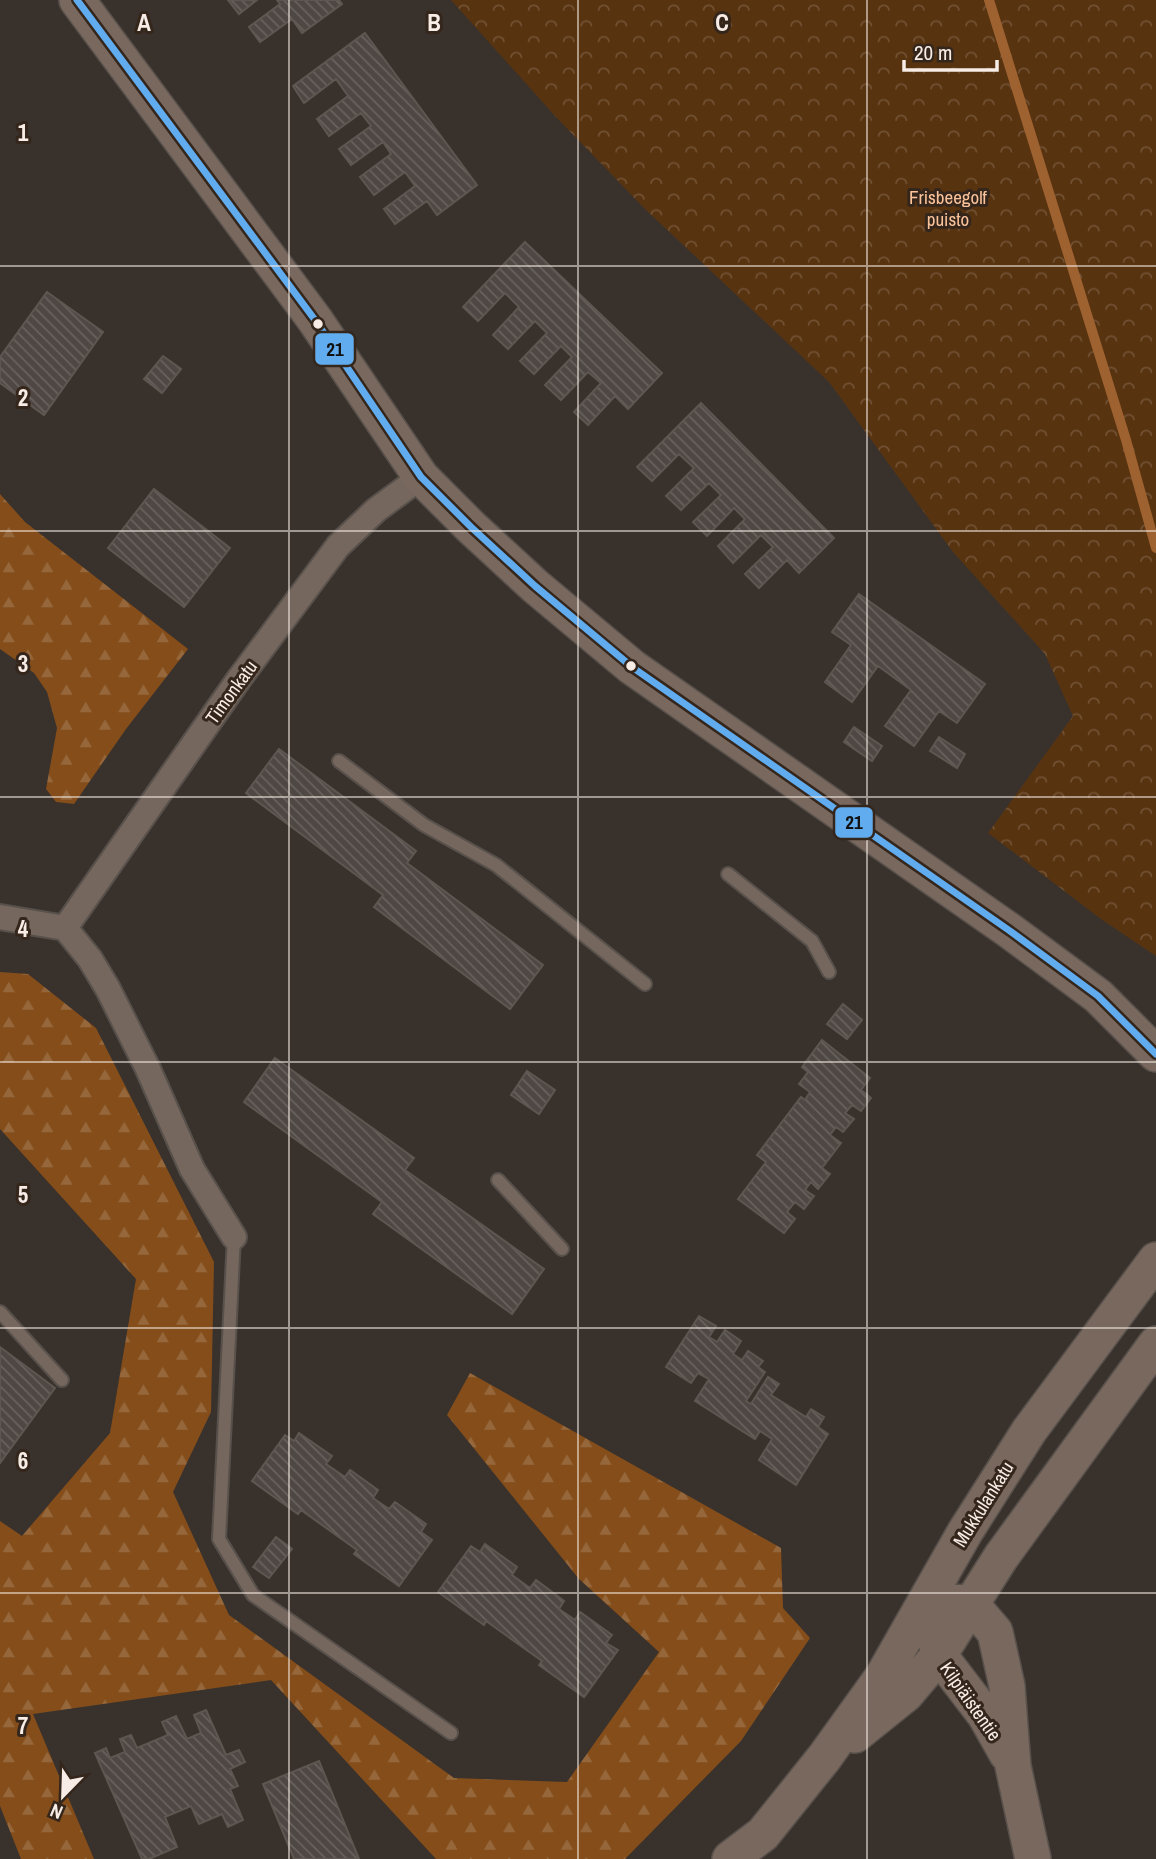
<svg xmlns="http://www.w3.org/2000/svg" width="1156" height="1859" font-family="'Archivo Narrow',sans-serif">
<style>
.forest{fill:url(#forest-firs)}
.park{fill:url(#park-crowns)}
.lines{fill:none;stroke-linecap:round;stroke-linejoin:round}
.stream{stroke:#9e6231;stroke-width:10}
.building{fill:url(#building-back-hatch);stroke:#5d5651;stroke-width:2}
.lane-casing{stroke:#57504b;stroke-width:16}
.street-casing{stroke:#57504b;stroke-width:28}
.secondary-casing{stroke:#57504b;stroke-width:38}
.lane{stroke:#75675d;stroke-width:12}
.street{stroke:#75675d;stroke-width:24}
.secondary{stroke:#79685e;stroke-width:35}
.bus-1-casing{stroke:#35261c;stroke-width:12}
.bus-1{stroke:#60acee;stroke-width:7}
.grid{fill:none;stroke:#f7ede6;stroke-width:2;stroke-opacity:0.55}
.bus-dot{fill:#f7ede6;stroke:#35261c;stroke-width:2.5}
.labels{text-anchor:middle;stroke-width:6;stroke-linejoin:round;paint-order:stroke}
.park-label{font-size:19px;fill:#fac39a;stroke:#35261c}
.street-label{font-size:19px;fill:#f7ede6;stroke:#35261c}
.grid-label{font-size:23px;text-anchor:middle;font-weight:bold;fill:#f7ede6;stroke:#35261c;stroke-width:6;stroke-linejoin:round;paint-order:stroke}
.line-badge{stroke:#35261c;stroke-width:2.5}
.pale-badge-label{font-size:19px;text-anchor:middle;font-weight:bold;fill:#111}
</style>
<defs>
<pattern id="forest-firs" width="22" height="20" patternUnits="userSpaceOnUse" patternTransform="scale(1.75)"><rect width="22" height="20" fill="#844d1a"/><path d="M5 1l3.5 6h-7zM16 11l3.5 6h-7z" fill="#96673b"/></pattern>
<pattern id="park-crowns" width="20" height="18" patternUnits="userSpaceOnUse" patternTransform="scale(1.75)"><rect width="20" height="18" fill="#583310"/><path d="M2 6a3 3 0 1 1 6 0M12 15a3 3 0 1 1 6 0" fill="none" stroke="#715133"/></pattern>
<pattern id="building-back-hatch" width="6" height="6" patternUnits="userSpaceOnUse" patternTransform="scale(1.75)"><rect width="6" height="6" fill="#4e4743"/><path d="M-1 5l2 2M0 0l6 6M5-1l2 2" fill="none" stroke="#68625e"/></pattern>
</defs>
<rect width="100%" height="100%" fill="#39312c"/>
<path class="forest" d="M0,494L25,522L188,649L126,729L74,804L56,802L46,789L57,728L47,692L34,673L0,649Z
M0,972L28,974L96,1028L214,1262L211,1412L173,1492L229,1615L454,1778L567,1782L659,1652L579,1579L447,1415L470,1373L781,1548L783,1608L810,1638L741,1741L625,1859H436L271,1680L33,1714L94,1859H21L0,1806V1521L22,1536L110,1433L136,1279L0,1129Z"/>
<path class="park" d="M451,0H1156V956L1101,919L988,833L1073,716L1045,654L953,552L829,382L646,210L555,116Z"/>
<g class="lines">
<path class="stream" d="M989,0L1126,440L1156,548"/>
</g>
<path class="building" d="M228,0H257L239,14Z
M277,0H339L342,4L302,33L292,19L260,42L249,27L280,4Z
M365,33L477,185L437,215L427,201L395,224L384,209L415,186L405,172L374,195L360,177L391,154L383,142L351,165L339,149L371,126L361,113L329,136L317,119L348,96L336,79L304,103L293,86Z
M525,242L662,373L628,409L615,396L588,425L574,412L601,383L588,372L561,400L545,385L572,357L561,346L534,374L520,361L547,333L535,321L508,349L493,335L519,307L505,293L478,321L463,307Z
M47,292L103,332L44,415L0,383V357Z
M163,356L181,369L162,393L144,379Z
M701,403L834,538L799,573L787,560L759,588L745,574L773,547L761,535L733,563L718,546L745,519L734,508L707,536L693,522L721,495L709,483L681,510L666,496L694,468L679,454L652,481L637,467Z
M154,489L230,548L184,607L108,548Z
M859,594L985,684L957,723L939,711L914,746L885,726L911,690L878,666L852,702L825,682L851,645L832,632Z
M854,727L882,746L872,761L844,742Z
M939,737L965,754L957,768L930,751Z
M279,749L416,851L407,863L543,965L510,1009L374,907L383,895L246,793Z
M843,1004L862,1020L847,1039L827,1024Z
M822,1040L870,1078L861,1090L871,1098L861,1111L852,1105L845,1113L854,1119L843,1132L836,1127L830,1135L841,1143L822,1168L830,1174L818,1189L811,1182L805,1190L814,1196L804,1209L795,1202L787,1212L795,1219L784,1233L738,1199L766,1162L757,1155L801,1097L805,1100L810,1092L799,1084L808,1072L802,1067Z
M275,1058L414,1158L405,1170L544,1269L512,1314L373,1214L382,1202L244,1102Z
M527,1071L555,1090L539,1114L511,1095Z
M699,1316L716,1326L709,1337L717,1342L725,1330L741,1341L733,1354L742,1360L748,1351L763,1361L758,1367L765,1372L746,1401L751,1404L768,1377L779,1384L771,1395L806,1417L811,1409L824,1417L818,1427L828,1434L796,1485L759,1460L772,1439L760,1431L755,1439L695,1401L709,1379L698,1373L691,1383L666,1367Z
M0,1347L55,1388L0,1463Z
M299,1433L332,1456L326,1464L345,1477L350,1470L378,1490L373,1498L389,1509L395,1502L426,1524L421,1532L432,1540L399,1586L354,1554L357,1550L301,1510L298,1514L252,1481L285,1435L294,1441Z
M276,1537L292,1549L269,1578L253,1567Z
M485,1544L517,1567L512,1575L530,1588L536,1580L564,1601L559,1609L575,1620L580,1612L612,1635L606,1643L618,1650L584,1697L539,1665L542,1661L486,1621L484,1625L438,1592L471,1546L480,1552Z
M206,1710L226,1755L239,1750L245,1762L230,1769L238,1786L230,1789L243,1820L228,1827L222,1814L199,1824L191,1806L165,1817L177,1847L149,1859H142L95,1753L106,1748L110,1758L125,1752L120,1739L131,1735L137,1748L168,1735L162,1722L176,1716L187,1739L201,1733L194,1715Z
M319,1761L359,1859H294L263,1784Z"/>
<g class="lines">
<g class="lane-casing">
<path id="lane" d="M339,761L424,825L496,865L645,984
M728,874L812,941L829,972
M498,1180L562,1249
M234,1237L219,1539L253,1595L451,1733
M0,1312L62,1380"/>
</g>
<g class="street-casing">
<path id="street" d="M0,917L65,928L239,679L338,546L376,510L421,477
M65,928L90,959L108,989L148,1069L192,1169L234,1237"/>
</g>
<g class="secondary-casing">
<path id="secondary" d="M77,0L315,320L421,477L471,527L535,586L632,667L1010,931L1098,996L1156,1054
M948,1602L970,1603L995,1632L1007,1686L1013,1766L1033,1859
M934,1632L939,1655L985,1715L1007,1754
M855,1735L906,1694L939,1655L1001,1557L1156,1344
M730,1859L763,1834L824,1758L883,1676L965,1532L1029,1431L1156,1260"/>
</g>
<use href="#lane" class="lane"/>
<use href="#street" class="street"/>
<use href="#secondary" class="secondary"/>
<g class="bus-1-casing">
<path id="bus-1" d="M77,0L315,320L421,477L471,527L535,586L632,667L1010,931L1098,996L1156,1054"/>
</g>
<use href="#bus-1" class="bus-1"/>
</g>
<path class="grid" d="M289,0V1859M578,0V1859M867,0V1859M0,266H1156M0,531H1156M0,797H1156M0,1062H1156M0,1328H1156M0,1593H1156"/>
<g class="bus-dot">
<circle cx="318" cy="324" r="6"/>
<circle cx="631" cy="666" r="6"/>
</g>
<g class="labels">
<g class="park-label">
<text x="948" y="204">Frisbeegolf<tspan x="948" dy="22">puisto</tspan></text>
</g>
<g class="street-label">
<text transform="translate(231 692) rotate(-54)" y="7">Timonkatu</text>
<text transform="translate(983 1504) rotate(-58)" y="7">Mukkulankatu</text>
<text transform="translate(971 1701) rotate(55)" y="7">Kilpiäistentie</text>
</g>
</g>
<g class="grid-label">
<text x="144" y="31">A</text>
<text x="434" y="31">B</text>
<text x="722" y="31">C</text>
<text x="23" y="141">1</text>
<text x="23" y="406">2</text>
<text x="23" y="672">3</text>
<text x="23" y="937">4</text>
<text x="23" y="1203">5</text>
<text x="23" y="1469">6</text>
<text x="23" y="1734">7</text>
</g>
<g class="line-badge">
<rect x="314" y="332" width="41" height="34" rx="7" fill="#60acee"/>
<rect x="834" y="806" width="40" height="33" rx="7" fill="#60acee"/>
</g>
<g class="pale-badge-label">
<text x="335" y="356">21</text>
<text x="854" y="829">21</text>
</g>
<g transform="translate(63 1796) rotate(203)" stroke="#35261c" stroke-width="5" paint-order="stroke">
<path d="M0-5L12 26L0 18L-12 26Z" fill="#f7ede6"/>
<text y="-10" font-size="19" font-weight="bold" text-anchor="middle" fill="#f7ede6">N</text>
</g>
<path d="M904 60v10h93v-10" fill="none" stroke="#f7ede6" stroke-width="3.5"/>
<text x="914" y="60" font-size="21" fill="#f7ede6" stroke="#35261c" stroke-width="5" paint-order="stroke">20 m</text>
</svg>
